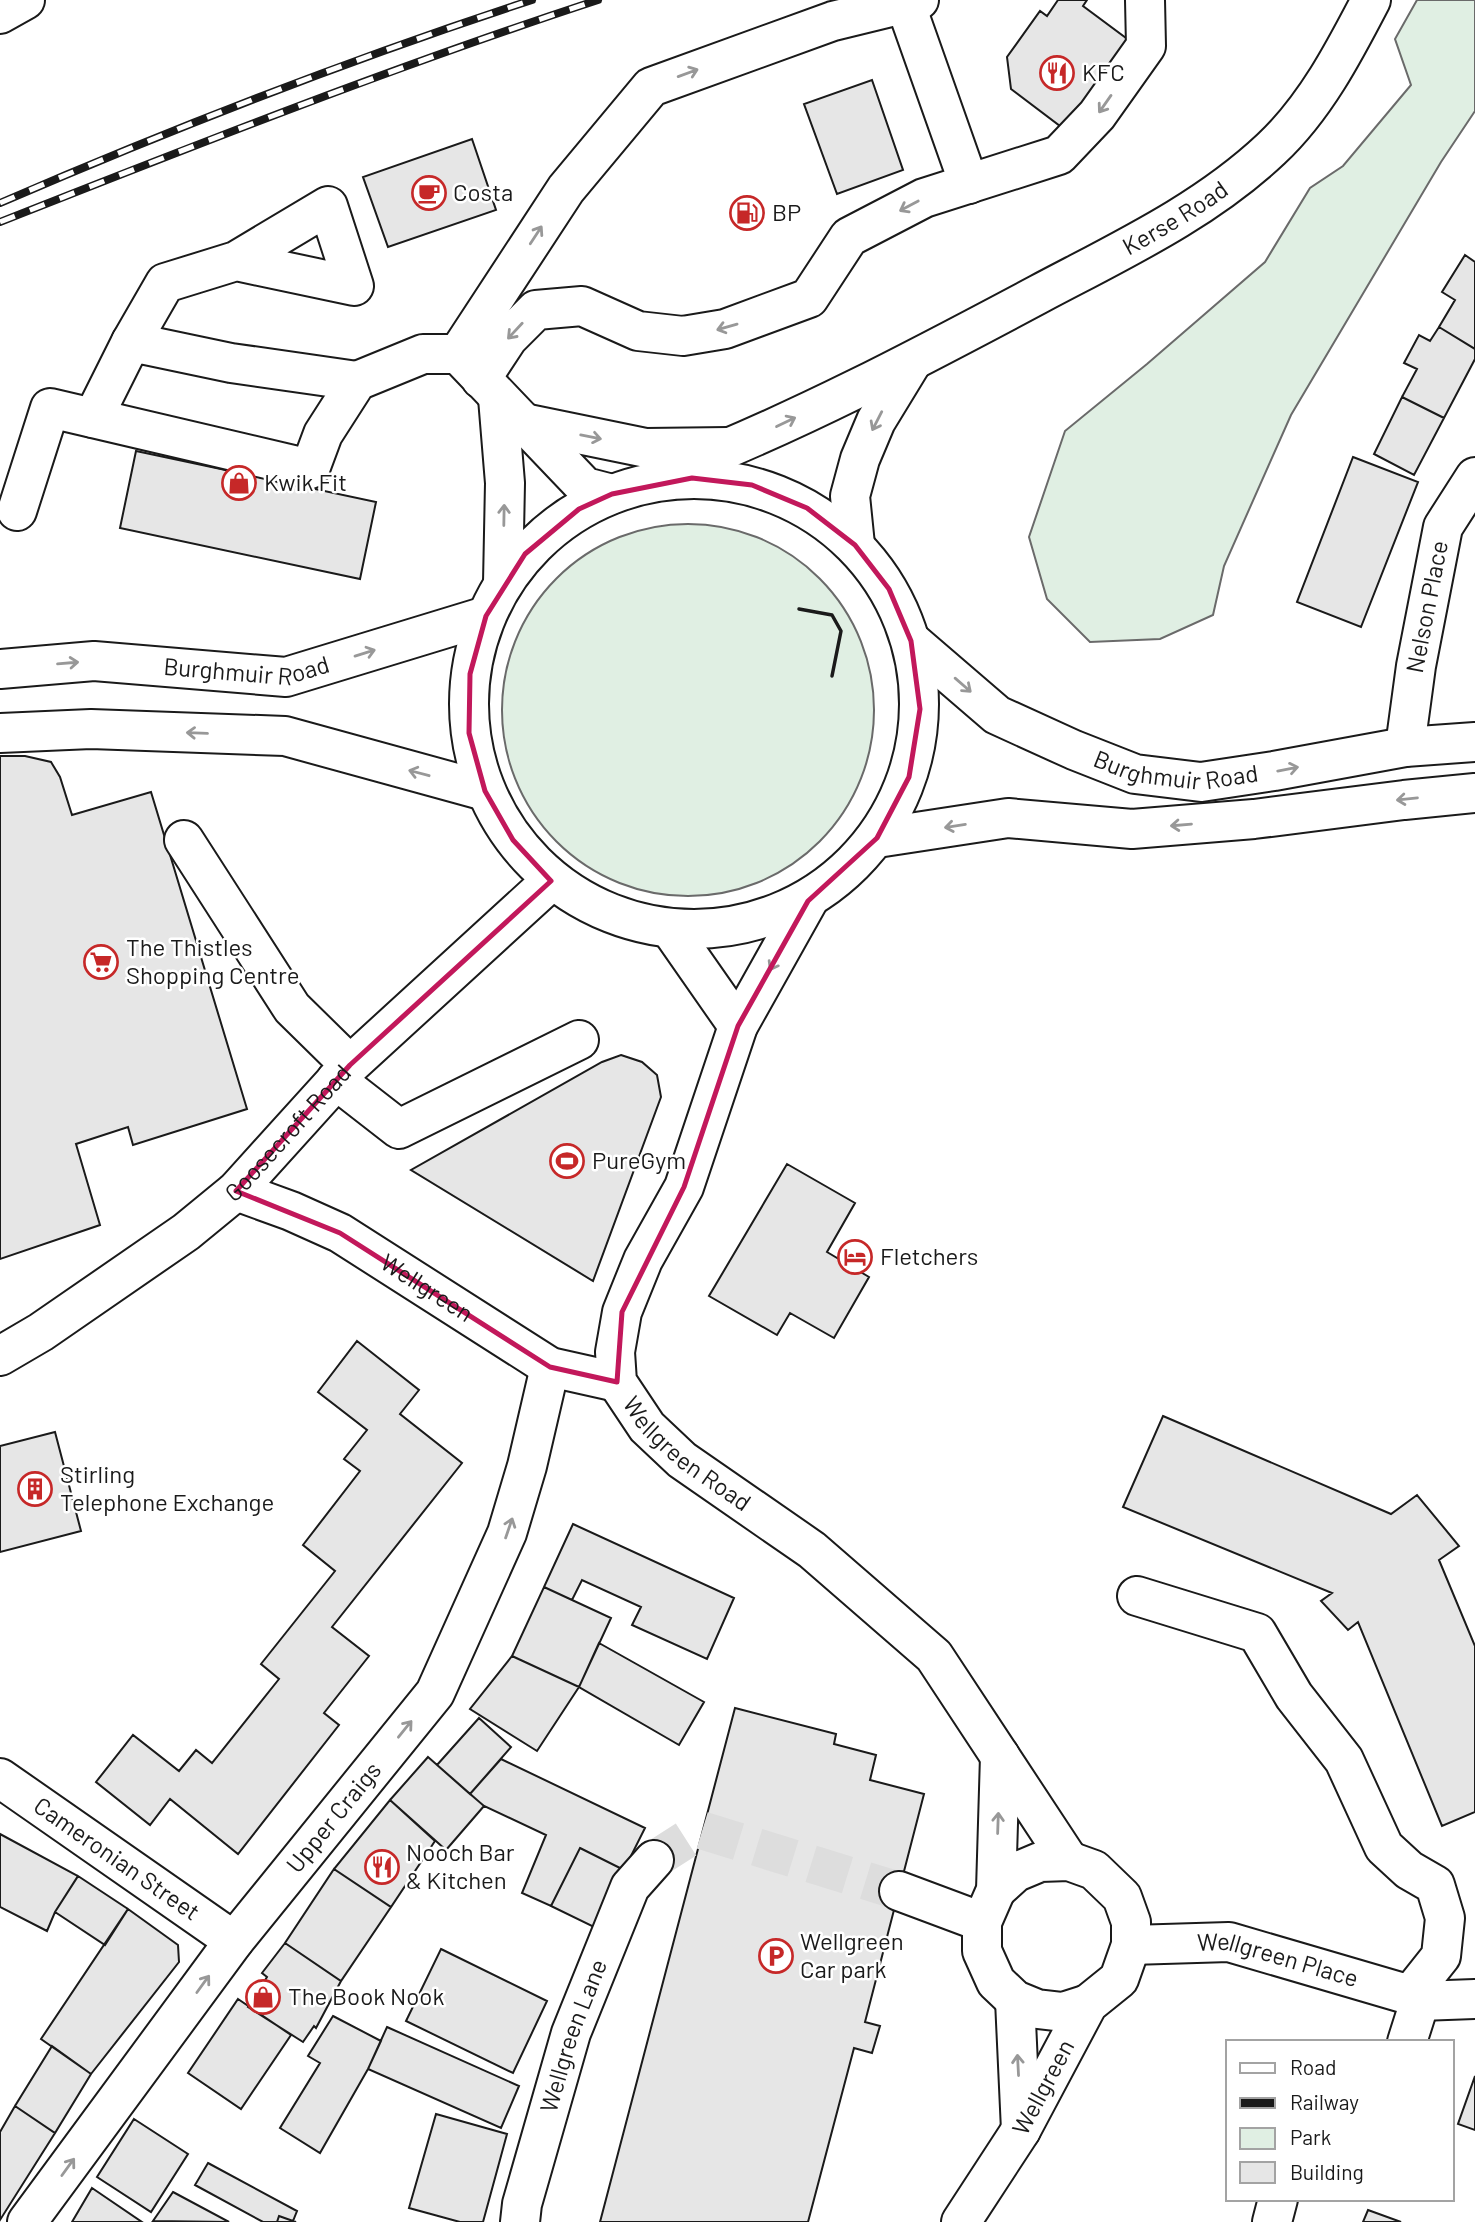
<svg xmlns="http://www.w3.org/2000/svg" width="1475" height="2222" font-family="Barlow,sans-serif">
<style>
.green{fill:#e0efe3;stroke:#6a6a6a;stroke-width:2}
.building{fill:#e6e6e6;stroke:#1a1a1a;stroke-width:2}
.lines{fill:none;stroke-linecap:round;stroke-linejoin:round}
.minor-tunnel{stroke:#ddd;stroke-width:38;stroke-dasharray:38 19;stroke-linecap:butt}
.minor-casing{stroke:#1a1a1a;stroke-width:42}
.major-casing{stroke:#1a1a1a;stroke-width:42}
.minor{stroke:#fff;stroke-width:38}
.major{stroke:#fff;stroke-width:38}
.rail-casing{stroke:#1a1a1a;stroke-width:8}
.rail{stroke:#fff;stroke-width:5;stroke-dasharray:16;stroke-linecap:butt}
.wall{stroke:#1a1a1a;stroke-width:3.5}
.oneway{stroke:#989898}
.marked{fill:none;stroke:#c2185b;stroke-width:5;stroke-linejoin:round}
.labels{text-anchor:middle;stroke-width:5;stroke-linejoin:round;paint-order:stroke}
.poi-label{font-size:24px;fill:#1a1a1a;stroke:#fff;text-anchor:start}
.street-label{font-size:24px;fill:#1a1a1a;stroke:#fff}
</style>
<rect width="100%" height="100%" fill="#fff"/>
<path class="green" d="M1417,0H1475V111L1441,162L1291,415L1224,566L1213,615L1160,639L1090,642L1047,599L1029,537L1065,431L1147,364L1265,262L1310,188L1343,166L1411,85L1395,39Z
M502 710a186 186 0 1 1 372 0a186 186 0 1 1-372 0Z"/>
<path class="building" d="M1058,0H1087L1083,6L1130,41L1064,129L1011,89L1007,57L1040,11L1047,16Z
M872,80L903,170L837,194L804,104Z
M472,139L496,210L388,247L363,177Z
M1465,255L1475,262V349L1439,327L1455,300L1442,292Z
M1439,327L1475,349V359L1444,418L1402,397L1417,369L1404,363L1419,335L1430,341Z
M1402,397L1444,418L1414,475L1374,454Z
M136,451L376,502L360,579L120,528Z
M1353,457L1418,482L1361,627L1297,602Z
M0,756H25L51,762L60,777L72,815L151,792L247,1109L133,1145L128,1127L76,1144L100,1225L0,1259Z
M621,1055L642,1062L657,1075L661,1097L593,1281L411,1170L602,1062Z
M787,1164L855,1203L827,1252L869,1277L834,1338L790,1313L777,1335L709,1296Z
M357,1341L419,1390L400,1414L462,1463L332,1627L369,1656L324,1713L339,1725L238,1854L170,1799L150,1825L96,1782L133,1735L179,1771L196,1750L212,1763L279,1679L261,1664L335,1571L303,1545L360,1471L344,1459L367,1430L318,1392Z
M1163,1416L1391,1514L1417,1495L1459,1546L1439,1560L1475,1646V1812L1442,1826L1358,1622L1348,1630L1321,1601L1332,1593L1123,1507Z
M55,1432L81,1531L0,1552V1446Z
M573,1524L734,1598L707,1659L632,1625L641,1607L582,1580L572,1600L544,1587Z
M544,1587L611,1618L579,1687L512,1656Z
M599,1643L704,1702L679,1745L579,1687Z
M512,1656L579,1687L537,1751L470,1709Z
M735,1708L836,1734L834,1744L876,1755L870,1780L924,1794L865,2022L880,2026L872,2053L854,2048L808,2222H600Z
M479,1718L511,1747L470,1794L437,1765Z
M428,1757L484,1806L446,1850L390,1800Z
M501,1759L645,1828L624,1870L580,1848L551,1906L522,1893L546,1835L484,1806L470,1794Z
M390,1800L435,1841L391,1907L334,1869Z
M0,1834L78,1876L55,1912L47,1931L0,1907Z
M580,1848L624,1870L596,1928L551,1906Z
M334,1869L391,1907L341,1981L285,1943Z
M78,1876L128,1909L105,1945L55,1912Z
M128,1909L178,1945L179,1962L91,2074L41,2039Z
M285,1943L341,1981L316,2028L314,2026L303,2042L248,2007L267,1977L262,1973Z
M441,1949L547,2001L513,2073L406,2021Z
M238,1999L291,2035L241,2109L188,2073Z
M333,2016L381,2041L368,2069L320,2153L280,2128L320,2063L308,2056Z
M387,2027L519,2086L501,2128L368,2069Z
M52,2046L91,2074L55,2133L15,2106Z
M1475,2076V2130L1458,2124Z
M15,2106L55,2133L0,2220V2132Z
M436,2114L507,2134L483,2222H460L409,2208Z
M134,2119L188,2154L151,2212L97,2177Z
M208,2163L297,2211L293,2221L279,2216L277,2222H263L195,2185Z
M92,2188L142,2222H72Z
M173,2192L229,2222L153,2221Z
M1368,2210L1401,2222H1363Z
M279,2216L293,2221L296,2222H277Z"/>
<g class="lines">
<path class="minor-tunnel" d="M654,1860L701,1830L899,1891"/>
<g class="minor-casing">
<g id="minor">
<path d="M905,3L969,184"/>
<path d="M0,14L25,0"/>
<path d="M131,342L165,283L236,261L328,206L354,286L236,261"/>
<path d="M458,354L566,189L651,87L833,21L919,0"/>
<path d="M481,379L508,338L536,310L582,306L638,331L683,336L725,329L809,298L849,237L924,198L1059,155L1097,115L1146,46L1145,0"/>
<path d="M498,398L505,483L503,583"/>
<path d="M93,418L131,342L231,363L357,381"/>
<path d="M524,423L646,448L729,447"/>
<path d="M17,511L50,408L310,469L323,434L357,381L423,354H458L585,487L612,494"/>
<path id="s1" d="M1405,747L1416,666L1443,527L1475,477"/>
<path d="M184,840L292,1008L350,1065"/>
<path id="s2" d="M808,901L738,1026L684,1187L643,1260L622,1312L615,1352L617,1382L647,1427L682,1460L812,1550L934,1656L1069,1861"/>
<path d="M671,930L738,1026"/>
<path d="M336,1080L399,1129L579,1040"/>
<path id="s3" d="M236,1191L291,1211L340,1233L550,1367L617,1382"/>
<path d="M1137,1596L1257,1633L1294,1696L1344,1760L1384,1847L1409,1870L1435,1885L1445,1918L1441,1956L1410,1995"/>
<path d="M1000,1756L996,1890L982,1922V1951L996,1982L1015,2000L1037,2009L1063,2012L1088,2004"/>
<path id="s4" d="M0,1778L234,1941"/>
<path d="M899,1891L982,1922"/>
<path id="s5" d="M1131,1945L1229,1942L1410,1995L1420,2001L1475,1999"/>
<path d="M1015,2000L1021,2130"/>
<path d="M1407,2042L1420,2001"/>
<path id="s6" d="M27,2222L234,1941L435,1693L507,1533L527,1466L550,1367"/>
<path id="s7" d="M520,2222L522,2204L571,2033L630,1887L654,1860"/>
<path id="s8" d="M961,2222L1021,2130L1088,2004L1119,1979L1131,1945V1922L1122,1897L1094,1870L1069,1861L1040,1862L1016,1872L996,1890"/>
<path d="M1272,2222L1278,2199"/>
</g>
</g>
<g class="major-casing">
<g id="major">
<path id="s9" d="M667,473C796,423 917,359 1039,294C1120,251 1204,212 1271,149C1315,108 1344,52 1371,0"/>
<circle cx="694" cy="704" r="225"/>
<path d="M855,545L850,496L860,459L876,421L912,362"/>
<path id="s10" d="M911,641L997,715L1074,750L1135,774L1201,782L1274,771L1405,747L1475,742"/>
<path id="s11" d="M0,669L94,661L286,677L486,616"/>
<path d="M0,733L91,729L285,736L485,791"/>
<path d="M877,838L1008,818L1132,829L1254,819L1404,800L1475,793"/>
<path id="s12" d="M0,1356L41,1332L186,1232L236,1191L350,1065L551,881"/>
</g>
</g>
<use href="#minor" class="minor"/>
<use href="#major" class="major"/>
<g class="rail-casing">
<path id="rail" d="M0,203C174,128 351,59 532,0
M0,222C198,144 396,66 598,0"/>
</g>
<use href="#rail" class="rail"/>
<path class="wall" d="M799,609L832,615L841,631L832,676"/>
</g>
<defs><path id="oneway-shaft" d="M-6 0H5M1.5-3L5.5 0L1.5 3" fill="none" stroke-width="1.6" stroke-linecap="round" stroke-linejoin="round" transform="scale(1.75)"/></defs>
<g class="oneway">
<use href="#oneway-shaft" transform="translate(688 73) rotate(-20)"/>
<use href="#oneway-shaft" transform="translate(1105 104) rotate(125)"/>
<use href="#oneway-shaft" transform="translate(909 206) rotate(152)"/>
<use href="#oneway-shaft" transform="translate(536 235) rotate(-57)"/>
<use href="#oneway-shaft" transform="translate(727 327) rotate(164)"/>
<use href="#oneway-shaft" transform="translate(515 331) rotate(133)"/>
<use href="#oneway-shaft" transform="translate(877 421) rotate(117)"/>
<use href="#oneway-shaft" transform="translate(786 422) rotate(-26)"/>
<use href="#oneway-shaft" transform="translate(591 437) rotate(11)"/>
<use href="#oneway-shaft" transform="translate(504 515) rotate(-89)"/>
<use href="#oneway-shaft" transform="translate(365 653) rotate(-17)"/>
<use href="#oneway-shaft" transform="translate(68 663) rotate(-5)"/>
<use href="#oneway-shaft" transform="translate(963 685) rotate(41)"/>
<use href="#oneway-shaft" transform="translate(197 733) rotate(-178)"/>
<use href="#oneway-shaft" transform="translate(1288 769) rotate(-11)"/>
<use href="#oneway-shaft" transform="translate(419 773) rotate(-165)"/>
<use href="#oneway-shaft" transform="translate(1407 799) rotate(174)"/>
<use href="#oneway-shaft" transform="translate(1181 825) rotate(175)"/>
<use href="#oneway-shaft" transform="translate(955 826) rotate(171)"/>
<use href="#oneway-shaft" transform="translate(775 961) rotate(119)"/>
<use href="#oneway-shaft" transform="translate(509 1528) rotate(-71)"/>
<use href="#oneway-shaft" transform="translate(405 1729) rotate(-51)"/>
<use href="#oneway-shaft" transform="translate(998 1823) rotate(-88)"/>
<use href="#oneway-shaft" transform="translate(203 1984) rotate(-54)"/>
<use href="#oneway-shaft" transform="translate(1018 2065) rotate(-93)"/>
<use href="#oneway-shaft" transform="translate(68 2167) rotate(-54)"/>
</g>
<path class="marked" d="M692,478L752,485L807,508L855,545L889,589L911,641L920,709L909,777L877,838L808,901L738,1026L684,1187L622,1312L617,1382L550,1367L340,1233L236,1191L350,1065L551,881L513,840L485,791L469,733L470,674L486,616L525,554L579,509L612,494Z"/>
<defs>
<g id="restaurant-ring" transform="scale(1.75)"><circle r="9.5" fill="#fff" stroke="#c62828" stroke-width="1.5"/><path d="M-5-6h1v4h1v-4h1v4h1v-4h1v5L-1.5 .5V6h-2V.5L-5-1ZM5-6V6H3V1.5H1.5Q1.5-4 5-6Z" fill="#c62828"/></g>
<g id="cafe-ring" transform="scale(1.75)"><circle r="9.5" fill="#fff" stroke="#c62828" stroke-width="1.5"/><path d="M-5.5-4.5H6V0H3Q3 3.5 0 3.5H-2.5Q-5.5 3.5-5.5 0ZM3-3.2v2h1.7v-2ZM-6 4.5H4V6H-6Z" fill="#c62828"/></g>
<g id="fuel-ring" transform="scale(1.75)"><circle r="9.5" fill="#fff" stroke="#c62828" stroke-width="1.5"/><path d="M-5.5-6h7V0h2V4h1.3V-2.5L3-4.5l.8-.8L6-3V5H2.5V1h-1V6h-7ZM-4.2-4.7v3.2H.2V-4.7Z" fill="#c62828"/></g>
<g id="shop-ring" transform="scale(1.75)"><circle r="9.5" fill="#fff" stroke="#c62828" stroke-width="1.5"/><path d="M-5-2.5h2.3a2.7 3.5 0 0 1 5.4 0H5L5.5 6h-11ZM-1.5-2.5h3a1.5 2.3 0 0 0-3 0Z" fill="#c62828"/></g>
<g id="supermarket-ring" transform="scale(1.75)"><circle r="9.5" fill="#fff" stroke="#c62828" stroke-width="1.5"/><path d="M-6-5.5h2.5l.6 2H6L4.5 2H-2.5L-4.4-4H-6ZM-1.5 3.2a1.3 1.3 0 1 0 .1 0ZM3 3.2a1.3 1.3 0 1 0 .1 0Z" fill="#c62828"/></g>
<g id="stadium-ring" transform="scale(1.75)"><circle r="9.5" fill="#fff" stroke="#c62828" stroke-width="1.5"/><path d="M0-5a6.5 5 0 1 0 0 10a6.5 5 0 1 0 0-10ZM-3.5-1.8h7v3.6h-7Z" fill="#c62828"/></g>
<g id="hotel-ring" transform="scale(1.75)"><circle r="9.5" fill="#fff" stroke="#c62828" stroke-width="1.5"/><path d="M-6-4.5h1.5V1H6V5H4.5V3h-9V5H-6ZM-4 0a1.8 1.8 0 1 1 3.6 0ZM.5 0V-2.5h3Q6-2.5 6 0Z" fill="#c62828"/></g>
<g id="building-ring" transform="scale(1.75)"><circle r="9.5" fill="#fff" stroke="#c62828" stroke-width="1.5"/><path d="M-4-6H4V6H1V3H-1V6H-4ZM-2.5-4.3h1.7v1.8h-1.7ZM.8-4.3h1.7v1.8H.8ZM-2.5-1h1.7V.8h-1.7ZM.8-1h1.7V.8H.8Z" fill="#c62828"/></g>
<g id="parking-ring" transform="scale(1.75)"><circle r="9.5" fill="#fff" stroke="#c62828" stroke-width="1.5"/><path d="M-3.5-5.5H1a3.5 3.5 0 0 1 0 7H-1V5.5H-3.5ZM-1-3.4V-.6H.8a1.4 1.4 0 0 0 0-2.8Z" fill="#c62828"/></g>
</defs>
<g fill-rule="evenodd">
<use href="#restaurant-ring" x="1057" y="73"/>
<use href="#cafe-ring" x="429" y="193"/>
<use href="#fuel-ring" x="747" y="213"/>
<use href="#shop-ring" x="239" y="483"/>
<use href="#supermarket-ring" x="101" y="962"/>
<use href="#stadium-ring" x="567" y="1161"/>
<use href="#hotel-ring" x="855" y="1257"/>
<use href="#building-ring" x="35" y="1489"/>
<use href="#restaurant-ring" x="382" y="1867"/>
<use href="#parking-ring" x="776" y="1956"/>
<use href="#shop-ring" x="263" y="1997"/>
</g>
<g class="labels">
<g class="poi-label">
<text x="1082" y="81">KFC</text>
<text x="453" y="201">Costa</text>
<text x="772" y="221">BP</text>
<text x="264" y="491">Kwik Fit</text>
<text x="126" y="956">The Thistles<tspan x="126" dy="28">Shopping Centre</tspan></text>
<text x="592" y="1169">PureGym</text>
<text x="880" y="1265">Fletchers</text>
<text x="60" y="1483">Stirling<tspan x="60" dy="28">Telephone Exchange</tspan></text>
<text x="406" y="1861">Nooch Bar<tspan x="406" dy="28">&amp; Kitchen</tspan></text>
<text x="800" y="1950">Wellgreen<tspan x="800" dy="28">Car park</tspan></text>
<text x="288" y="2005">The Book Nook</text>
</g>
<g class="street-label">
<text dy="8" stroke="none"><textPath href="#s9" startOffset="569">Kerse Road</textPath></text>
<text dy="8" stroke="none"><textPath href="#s1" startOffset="142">Nelson Place</textPath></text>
<text dy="8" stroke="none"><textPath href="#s11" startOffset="248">Burghmuir Road</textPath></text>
<text dy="8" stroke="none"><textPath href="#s10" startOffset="304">Burghmuir Road</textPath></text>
<text dy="8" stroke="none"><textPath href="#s12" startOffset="366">Goosecroft Road</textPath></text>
<text dy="8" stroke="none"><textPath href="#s3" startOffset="215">Wellgreen</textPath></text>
<text dy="8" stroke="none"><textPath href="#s2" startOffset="625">Wellgreen Road</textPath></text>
<text dy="8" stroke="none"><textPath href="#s6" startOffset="508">Upper Craigs</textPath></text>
<text dy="8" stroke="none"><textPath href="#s4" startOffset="142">Cameronian Street</textPath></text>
<text dy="8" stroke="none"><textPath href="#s5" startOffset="149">Wellgreen Place</textPath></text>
<text dy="8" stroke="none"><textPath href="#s7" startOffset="194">Wellgreen Lane</textPath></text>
<text dy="8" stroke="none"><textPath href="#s8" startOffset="158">Wellgreen</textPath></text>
</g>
</g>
<rect x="1226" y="2040" width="228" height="161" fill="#ffffff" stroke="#a3a3a3" stroke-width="2"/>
<rect x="1240" y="2063" width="35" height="10" fill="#ffffff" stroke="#a3a3a3" stroke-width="2"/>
<text x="1290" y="2075" font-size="21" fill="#1a1a1a">Road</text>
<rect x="1240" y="2098" width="35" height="10" fill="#1a1a1a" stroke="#a3a3a3" stroke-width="2"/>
<text x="1290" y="2110" font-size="21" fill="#1a1a1a">Railway</text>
<rect x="1240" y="2128" width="35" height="21" fill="#e0efe3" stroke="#a3a3a3" stroke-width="2"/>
<text x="1290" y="2145" font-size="21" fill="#1a1a1a">Park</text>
<rect x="1240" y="2162" width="35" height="21" fill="#e6e6e6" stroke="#a3a3a3" stroke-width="2"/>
<text x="1290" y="2180" font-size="21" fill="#1a1a1a">Building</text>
</svg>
